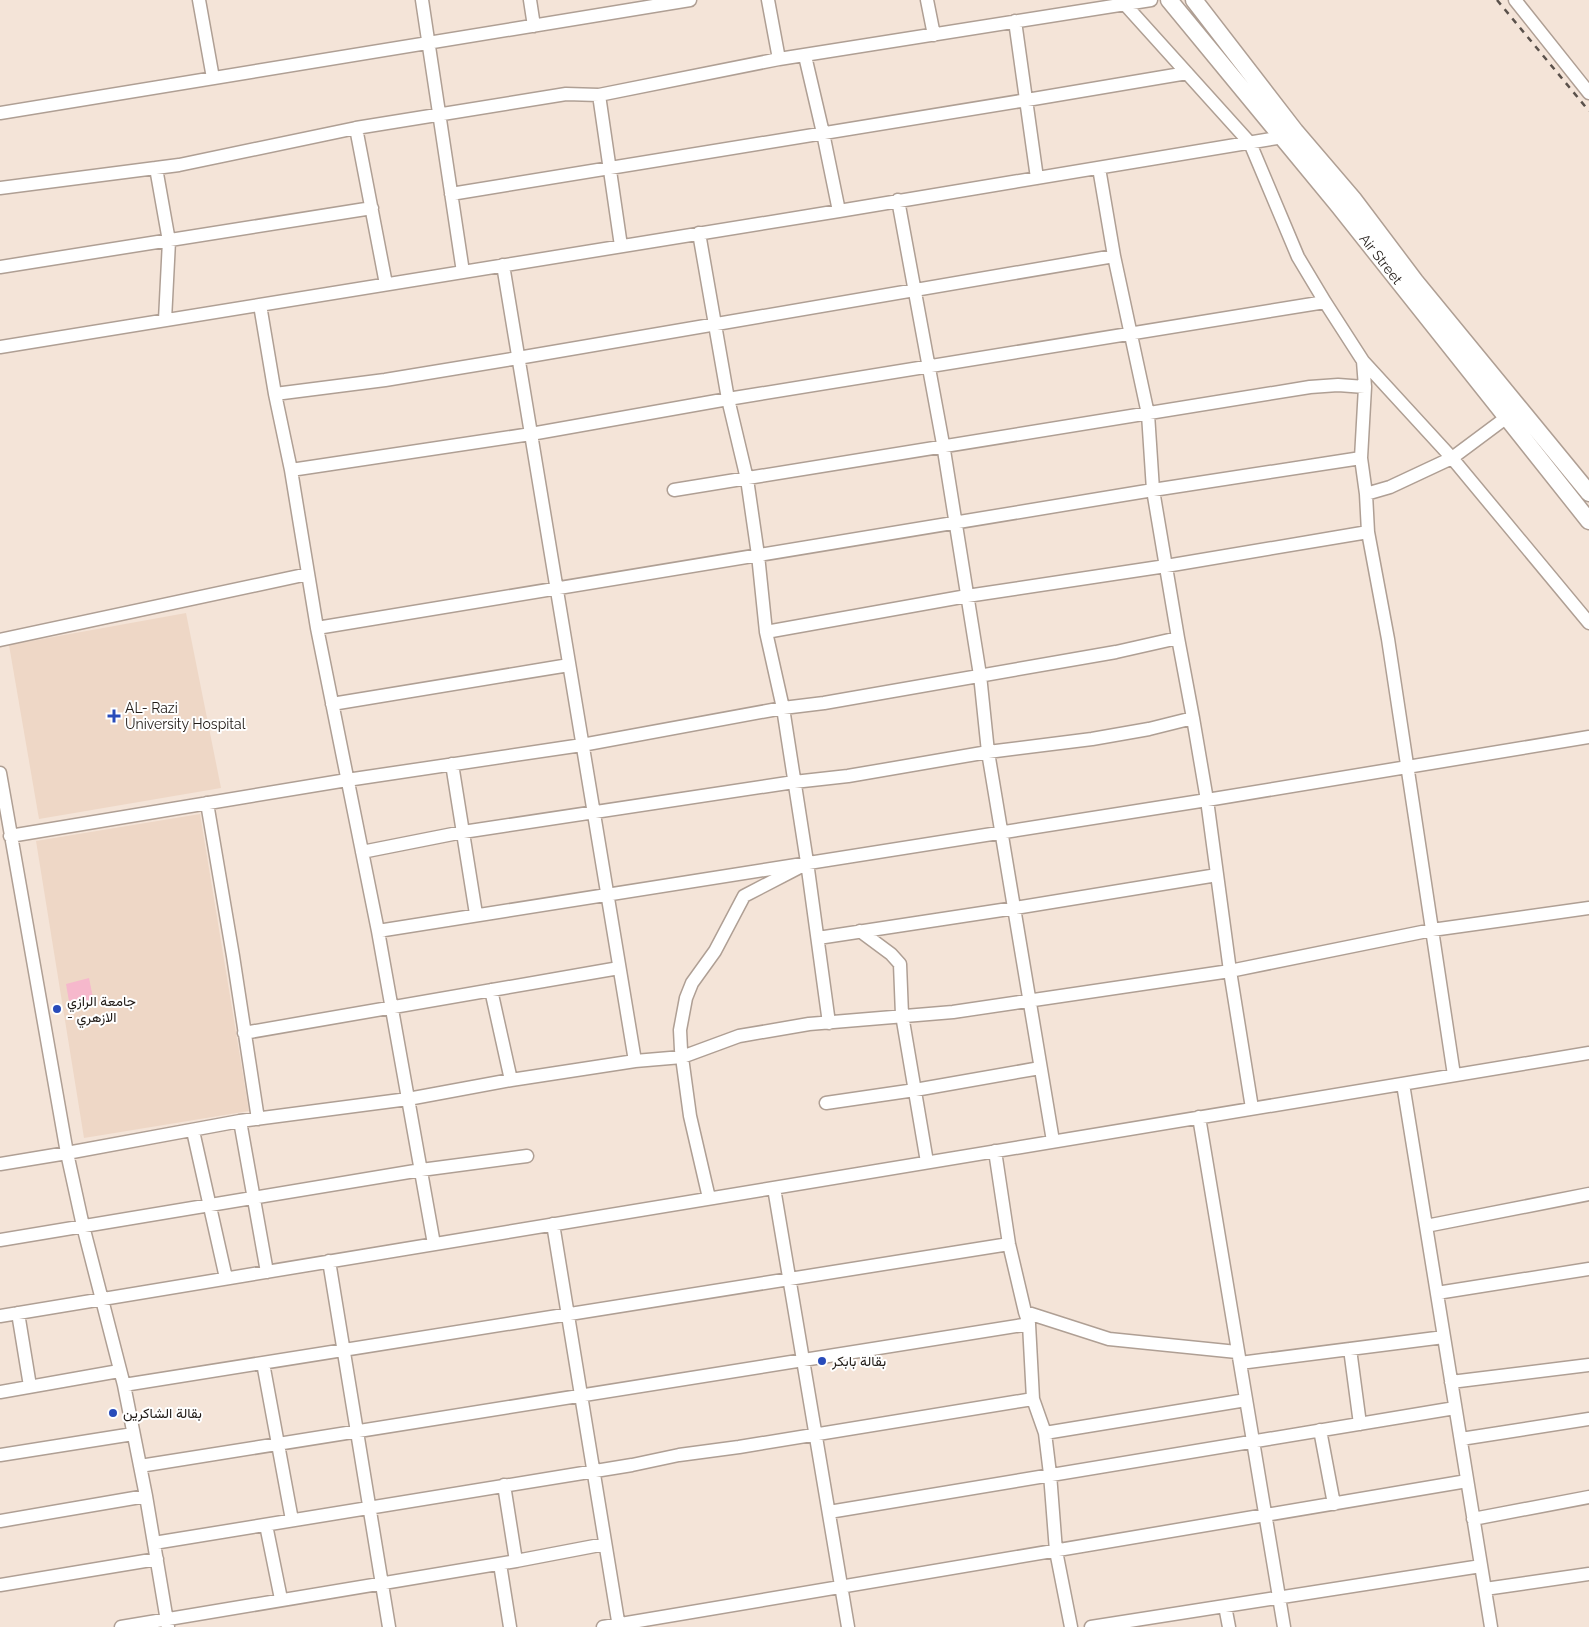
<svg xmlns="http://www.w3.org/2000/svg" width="1589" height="1627" font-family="Raleway,Vazirmatn,sans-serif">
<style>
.built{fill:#eed7c6}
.green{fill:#f6b8cc}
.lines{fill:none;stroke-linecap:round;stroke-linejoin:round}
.minor-casing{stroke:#af9f94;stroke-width:15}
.major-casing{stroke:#af9f94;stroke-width:19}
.minor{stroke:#fff;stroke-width:12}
.major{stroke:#fff;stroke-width:16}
.rail{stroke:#5a514b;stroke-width:2.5;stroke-dasharray:6 6;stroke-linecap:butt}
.poi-dot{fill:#284bba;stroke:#fff;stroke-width:2}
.labels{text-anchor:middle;stroke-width:4;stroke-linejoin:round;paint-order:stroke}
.street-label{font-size:14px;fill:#201a16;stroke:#fff}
.poi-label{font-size:14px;fill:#201a16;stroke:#fff;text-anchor:start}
</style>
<rect width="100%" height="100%" fill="#f4e4d8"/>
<path class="built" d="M186,613L221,788L39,819L9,645Z
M200,814L249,1111L84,1138L36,841Z"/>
<path class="green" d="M89,978L94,1003L70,1007L66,984Z"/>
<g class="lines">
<g class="minor-casing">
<path id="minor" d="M199,0L213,78
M422,0L463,272
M530,0L534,26
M768,0L779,59
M927,0L934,35
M1121,0L1250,143L1298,257L1325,302L1363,361L1452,458L1589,623
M1515,0L1589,93
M1015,21L1037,178
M805,56L823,133L839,211
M599,95L621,246
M0,113L690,0
M356,128L386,284
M156,168L169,241L165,320
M1099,168L1114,256L1148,414L1153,490L1178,638L1193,718
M0,188L179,165L356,128L566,94L599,95L779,59L1151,0
M451,194L1027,100L1187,73
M898,200L943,444L980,675L988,752L1053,1141
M699,233L728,399L747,479L758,555L766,632L783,708L807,862L829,1023
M503,265L635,1061
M0,267L372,208
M260,305L275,394L291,470L317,628L378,931L434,1244
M0,347L839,211L1283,137
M1363,361L1365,387L1361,458L1366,494L1368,532L1388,639L1454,1075
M275,394L385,380L518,358L1114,256
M291,470L531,434L728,399L1325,302
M674,490L1310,387L1338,385L1365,387
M1366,494L1390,487L1452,458L1507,417
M317,628L1153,490L1361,458
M766,632L967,596L1166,566L1368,532
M0,640L308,574
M332,704L569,665
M452,764L476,914
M0,773L67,1153L83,1226L124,1385L146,1496L168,1627
M207,803L233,956L258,1119
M10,836L347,780L582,745L783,708L824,703L1116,652L1178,638
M362,852L463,832L794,782L848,776L988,752L1092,739L1149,729L1193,718L1207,800L1230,971L1252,1108
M378,931L1207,800L1589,737
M860,931L891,954L900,964L902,1015L927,1162
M818,938L1015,908L1217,875
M491,990L511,1080
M244,1033L619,968
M1403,1084L1491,1627
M826,1103L915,1090L1040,1068
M1199,1117L1284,1627
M240,1121L267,1272
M193,1131L226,1278
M995,1151L1009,1244L1025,1312L1029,1324L1033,1399L1045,1433L1050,1474L1056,1551L1071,1627
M0,1164L67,1153L240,1121L408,1099L511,1080L635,1061L682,1057L739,1036L809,1024L953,1012L1230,971L1432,930L1589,908
M774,1188L848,1627
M709,1198L690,1116L681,1050L680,1030L686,998L692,983L715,951L744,896L798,868
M553,1224L619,1627
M1426,1226L1589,1194
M0,1240L421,1170L527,1156
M329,1261L389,1627
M1437,1293L1589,1269
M1025,1312L1109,1339L1237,1352
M18,1313L30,1386
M0,1316L1589,1053
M1350,1349L1360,1424
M263,1363L292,1520
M1240,1363L1444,1337
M1451,1382L1589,1365
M124,1385L1009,1244
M0,1392L119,1371
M1320,1430L1334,1504
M1045,1433L1246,1400
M1461,1439L1589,1419
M0,1455L133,1434
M140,1466L1029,1324
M504,1485L516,1561
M829,1512L1455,1408
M1473,1519L1589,1497
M0,1521L146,1496
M266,1525L281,1599
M154,1543L632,1465L679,1455L739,1447L1033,1399
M500,1564L510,1627
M0,1585L157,1559
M1485,1589L1589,1574
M1225,1606L1229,1627
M121,1627L516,1561L605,1544
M603,1627L1467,1481
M1091,1627L1481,1566"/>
</g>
<g class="major-casing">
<path id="major" d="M1169,0L1338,205L1589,521
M1194,0L1295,131L1354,200L1415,281L1589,493"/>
</g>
<use href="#minor" class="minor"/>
<use href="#major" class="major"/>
<path class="rail" d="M1497,0L1589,111"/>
</g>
<g class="poi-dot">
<path d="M111.5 708.5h5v5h5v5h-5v5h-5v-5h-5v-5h5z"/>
<circle cx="57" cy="1009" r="5"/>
<circle cx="822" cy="1361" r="5"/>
<circle cx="113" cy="1413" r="5"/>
</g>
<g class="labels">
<g class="street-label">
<text transform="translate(1381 259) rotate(52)" y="5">Air Street</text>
</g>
<g class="poi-label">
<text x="125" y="713">AL- Razi<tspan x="125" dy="16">University Hospital</tspan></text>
<text x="67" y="1006">جامعة الرازي<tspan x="67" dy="16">- الازهري</tspan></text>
<text x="832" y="1366">بقالة بابكر</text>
<text x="123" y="1418">بقالة الشاكرين</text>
</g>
</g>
</svg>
